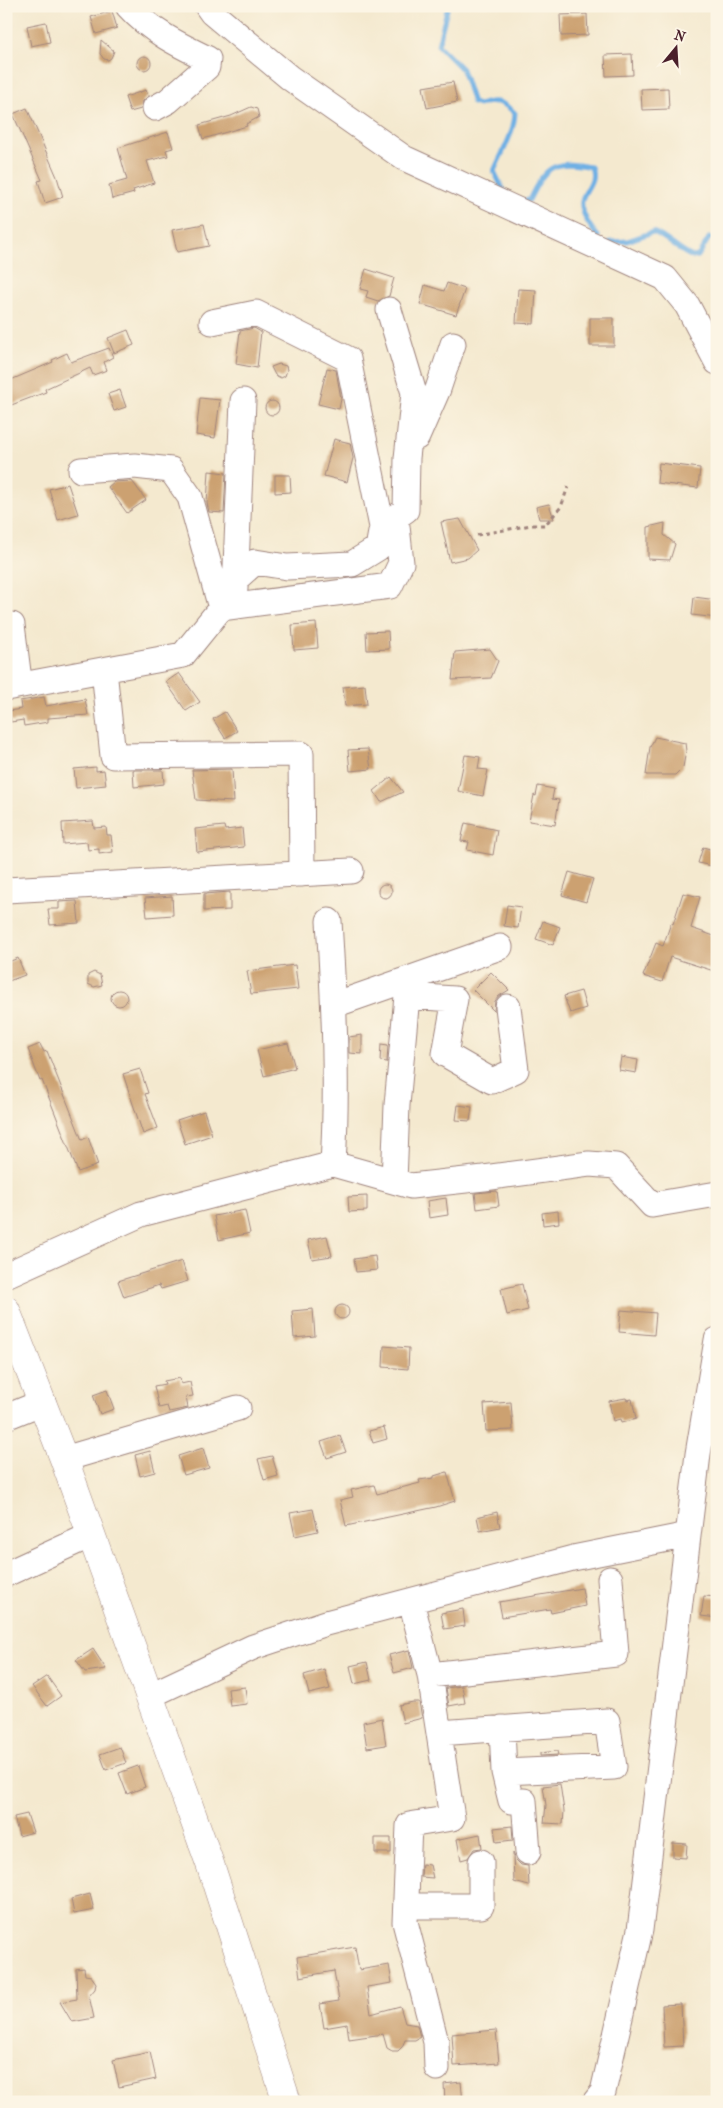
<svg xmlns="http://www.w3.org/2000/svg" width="723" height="2108" font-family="'IM FELL French Canon',serif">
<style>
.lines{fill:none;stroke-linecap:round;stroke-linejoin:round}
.stream{stroke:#70b0e4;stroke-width:5}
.building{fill:#cca171}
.minor-casing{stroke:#9f847d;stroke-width:27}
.major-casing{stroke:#9f847d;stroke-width:29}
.path{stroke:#9f847d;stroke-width:3;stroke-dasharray:4 4;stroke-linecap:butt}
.minor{stroke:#fff;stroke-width:25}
.major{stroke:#fff;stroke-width:28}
</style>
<rect width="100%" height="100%" fill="#fcf5e5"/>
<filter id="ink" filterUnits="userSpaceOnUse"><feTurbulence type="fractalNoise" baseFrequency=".02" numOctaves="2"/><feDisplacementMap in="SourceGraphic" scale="10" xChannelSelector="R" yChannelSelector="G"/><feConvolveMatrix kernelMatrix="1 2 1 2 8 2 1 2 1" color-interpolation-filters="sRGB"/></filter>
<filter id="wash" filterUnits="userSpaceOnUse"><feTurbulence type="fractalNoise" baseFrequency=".0096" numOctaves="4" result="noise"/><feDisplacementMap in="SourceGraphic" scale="20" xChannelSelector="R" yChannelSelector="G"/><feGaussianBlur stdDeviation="1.12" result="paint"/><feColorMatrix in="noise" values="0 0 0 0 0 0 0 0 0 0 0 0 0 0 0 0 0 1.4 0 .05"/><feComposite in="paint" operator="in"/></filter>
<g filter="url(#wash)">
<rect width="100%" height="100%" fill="#f4e9cf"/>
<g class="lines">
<path class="stream" d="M448,6L438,45L462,69L473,103L479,105C496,99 502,101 515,113C514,134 502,152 494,171L505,194
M521,202L529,200C545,167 553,159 591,167C596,179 588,186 583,197C578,209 590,228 598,236
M610,242L627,241L653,232C668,238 678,251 693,257L698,256L709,238L717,237"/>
</g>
<g id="blocks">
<path class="building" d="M112,11L117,28L96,34L91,17Z
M587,14L588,35L561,36L560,15Z
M46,22L50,42L31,46L27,26Z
M101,40L114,51L111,58L108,60L104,59L100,54Z
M632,54L633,75L606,76L605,55Z
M137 63a7 7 0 1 1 14 0a7 7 0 1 1-14 0Z
M453,82L457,102L427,108L423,87Z
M668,88L669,109L642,110L641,89Z
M146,90L148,96L143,101L141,109L130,112L125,97Z
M251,107L257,109L259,117L246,124L247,126L203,139L199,125L231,116Z
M27,108L57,177L63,197L45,203L38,181L42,180L13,114Z
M168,132L173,148L166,150L168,156L147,161L154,183L133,190L134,193L112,199L109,185L127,180L118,148Z
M204,224L209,246L177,252L172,230Z
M366,269L394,278L389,296L378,301L366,297L368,291L360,289Z
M447,283L465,289L456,315L420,304L425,285L444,291Z
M518,289L536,290L534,324L516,323Z
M590,318H614V346H590Z
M254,328L261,332L257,368L236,364L240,331Z
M128,330L134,345L114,353L108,338Z
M109,348L113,357L104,362L107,370L93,375L90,368L45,389L46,392L6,407V382L53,362L52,360L67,353L71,362Z
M279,364L286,366L287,370L285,376L281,378L275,375L271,367Z
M327,368L336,370L341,399L339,409L318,404Z
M120,390L126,407L114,411L108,394Z
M200,398L220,400L215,438L196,435Z
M265 408a7 7 0 1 1 14 0a7 7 0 1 1-14 0Z
M334,439L350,443L353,458L347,482L324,476Z
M659,463L700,468L698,488L657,483Z
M209,471L226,473L224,513L209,512L207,503Z
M275,475H290L291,492L275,493Z
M132,481L146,500L127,513L108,487L114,482Z
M68,484L78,514L58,520L49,489Z
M549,504L554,519H539L536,507Z
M460,519L477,550L468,558L450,562L441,522Z
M665,523L664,535L675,544L670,560L648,559V527Z
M694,597L717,600V618L692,615Z
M316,623L318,648L294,650L292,625Z
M388,631L389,649L367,650L366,632Z
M490,649L498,661L491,678L452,680L455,652Z
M179,673L200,702L186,711L166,682Z
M365,685L367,704L345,706L343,687Z
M44,697L46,706L85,699L88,715L48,718V722L24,726L23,720L11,722L9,711L21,709L20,701Z
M225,712L237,731L225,738L213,719Z
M655,737L685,743L686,751L683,767L675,775H646L650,747Z
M368,749L371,769L350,771L348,750Z
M465,755L480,757L478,769L488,770L483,796L458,791Z
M96,767V771L104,770L106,785L76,788L74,769Z
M232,769L234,802L196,800L192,770Z
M133,770H163L164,784L134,787Z
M391,777L403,792L381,802L374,791Z
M538,786L554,789L552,799L559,800L555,825L529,821L534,795L536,796Z
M93,821L94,828L106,827L107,835H111L113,852L99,854V849L88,850L87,842L63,844L62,823Z
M465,823L497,830L493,855L467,850L469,842L461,841Z
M224,826L225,830L242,828L244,847L197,852L195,829Z
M703,847L717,851V867L698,863Z
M569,872L593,879L586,902L562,895Z
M378 891a7 7 0 1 1 14 0a7 7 0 1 1-14 0Z
M230,892V910L204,911V894Z
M683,893L700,897L691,928L717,937V972L670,957L662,982L643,976L656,943L663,946L671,923L673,924Z
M172,896L173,915L147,917L145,898Z
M77,901L79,923L50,925L48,909H59V902Z
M507,905L521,907L518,928L504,926Z
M543,921L560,927L553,945L536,939Z
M18,958L25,975L6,982V963Z
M295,965L298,989L251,994L247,971Z
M94,972L100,975L102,985L94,987L88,984V975Z
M491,972L509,990L499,996L495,1001L494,1011L473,990Z
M111 998a8 8 0 1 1 16 0a8 8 0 1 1-16 0Z
M581,991L586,1008L570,1013L564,996Z
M362,1035V1054L349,1053V1037Z
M288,1043L295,1068L264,1076L257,1050Z
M40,1044L44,1052L47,1051L82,1140L88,1137L98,1165L78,1172L42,1080L40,1081L28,1049Z
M381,1044L388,1045L387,1062L380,1061Z
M621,1057L638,1060L636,1073L619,1070Z
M140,1069L148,1093L145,1094L158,1128L143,1134L123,1074Z
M458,1105L472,1107L470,1121L456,1120Z
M204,1111L212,1135L185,1144L177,1120Z
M497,1191L499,1206L477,1209L475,1193Z
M367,1196V1211L349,1212L348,1197Z
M446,1198L448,1215L429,1218L427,1201Z
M245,1210L250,1233L219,1240L214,1216Z
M558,1211L559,1223L543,1225L542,1213Z
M327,1236L332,1256L312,1259L308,1240Z
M375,1256L377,1270L356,1272L354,1259Z
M182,1261L188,1281L161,1289L159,1285L124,1297L118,1281Z
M522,1284L528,1310L507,1315L501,1289Z
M335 1312a7 7 0 1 1 14 0a7 7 0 1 1-14 0Z
M313,1309L315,1336L294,1338L292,1311Z
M621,1310L656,1313L654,1335L619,1332Z
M384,1346L409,1348L408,1369L383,1367Z
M180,1378L181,1384L190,1382L193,1396L186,1397L188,1408L169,1412L167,1406L159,1408L154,1386L165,1384L164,1381Z
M107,1390L114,1409L100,1414L93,1395Z
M626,1398L627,1400L632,1399L636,1419L621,1423L620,1419L613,1421L609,1401Z
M511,1402L513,1430L486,1431L484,1404Z
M384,1427L387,1439L373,1443L369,1431Z
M340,1436L346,1452L327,1458L321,1442Z
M203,1448L209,1468L184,1475L178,1456Z
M150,1451L155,1472L140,1476L135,1455Z
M272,1456L278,1476L264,1480L258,1459Z
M447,1472L455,1501L436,1507L346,1526L340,1500L353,1497L351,1490L374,1485L377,1494L420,1483L419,1480L434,1478V1476Z
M313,1509L318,1531L295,1536L290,1513Z
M497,1512L500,1527L480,1531L477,1517Z
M582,1588L585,1606L551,1613L550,1609L502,1617L499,1602Z
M704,1596L717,1597V1618L701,1616Z
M463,1609L465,1626L444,1629L441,1613Z
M93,1649L106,1669L85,1672L76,1660Z
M409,1650L413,1668L394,1673L389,1655Z
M367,1662L371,1680L354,1684L350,1666Z
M324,1669L330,1689L309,1694L304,1675Z
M47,1676L61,1696L47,1706L32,1686Z
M462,1686L465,1703L449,1706L446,1688Z
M245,1687L247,1704L230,1706L228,1689Z
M413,1702H419L422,1718L403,1723L399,1705Z
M382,1718L386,1745L367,1748L363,1722Z
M120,1747L126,1763L106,1770L100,1754Z
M557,1751L558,1755L540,1756V1753Z
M138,1766L145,1787L127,1794L119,1773Z
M560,1784L564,1811L563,1824L544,1823L546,1805L543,1786Z
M27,1814L33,1832L19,1836L14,1817Z
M512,1826L513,1840L496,1842L494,1828Z
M480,1834L482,1848L474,1849L468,1858L461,1860L457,1839Z
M375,1838H391V1853H375Z
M673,1843L687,1844L686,1858L673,1857Z
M513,1853L516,1860L521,1865L528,1866L529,1886L514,1882Z
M422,1864L430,1865L433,1878L421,1877Z
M90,1894L94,1910L74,1914L71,1899Z
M355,1947L359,1970L389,1965L392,1983L367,1987L371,2014L400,2006L405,2023L417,2025L420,2037L415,2040H405L402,2047L398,2051H392L387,2048L383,2034L349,2039L347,2024L324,2028L320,2004L339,2001L334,1971L300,1977L297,1957Z
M84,1968L85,1975L91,1976L96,1983L95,1989L89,1996L94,2018L72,2022L60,2002L77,1999L76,1969Z
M681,2004L683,2046L664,2047L662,2005Z
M496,2030L499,2063L454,2066L452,2034Z
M150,2052L156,2079L119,2087L113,2060Z
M461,2082L463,2102H445L444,2084Z"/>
</g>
</g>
<g filter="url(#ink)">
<use href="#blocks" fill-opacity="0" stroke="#9f847d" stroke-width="1"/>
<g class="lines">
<g class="minor-casing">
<path id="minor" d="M128,6C150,31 179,45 208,59L207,67L168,101L155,108
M207,6L212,13L290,78L404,158L665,278L687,305L717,362
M212,322L256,313L348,359L382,527L378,548L352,564L287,567L255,562L236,579
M417,437L438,389L453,344
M81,470L135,466L171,470L190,497L221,608
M235,589L243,401
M104,670L113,756L301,754L302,874
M6,678L14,677L18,672L12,625
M6,688L183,655L221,608L390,586L401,563L396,517L406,510L407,458L414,393L389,310
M6,890L351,871
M334,1005L500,947
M333,1164L411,1186L484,1178L589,1164L616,1166L652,1205L717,1194
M394,1181L397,1105L407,996L455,999L445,1054L492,1081L516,1070L508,1007
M6,1275L141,1214L333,1164C338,1083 334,1002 329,921
M6,1417L43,1402
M64,1459L238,1408
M6,1574L91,1535
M411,1601L430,1675L616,1654L610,1579
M430,1675L452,1818L409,1825L405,1922L436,2042L437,2068
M149,1696L253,1647L326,1623L573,1558L688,1535
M439,1733L607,1721L614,1767L504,1772L502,1728
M504,1772L511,1801H524L528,1852
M406,1906H481V1862
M595,2102L603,2092L640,1930L698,1454L717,1340"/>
</g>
<g class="major-casing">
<path id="major" d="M6,1310L64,1459L210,1864L287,2102"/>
</g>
<path class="path" d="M477,535L531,525H545L561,507L568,487"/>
<use href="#minor" class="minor"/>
<use href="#major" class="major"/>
</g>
</g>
<rect width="723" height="2108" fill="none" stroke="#fcf5e5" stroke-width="25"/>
<g transform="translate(676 48) rotate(18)" stroke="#fcf5e5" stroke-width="4" paint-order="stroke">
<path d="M0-4L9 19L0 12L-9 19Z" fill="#4a1f2b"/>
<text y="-8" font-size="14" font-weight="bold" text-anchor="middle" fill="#4a1f2b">N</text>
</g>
</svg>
